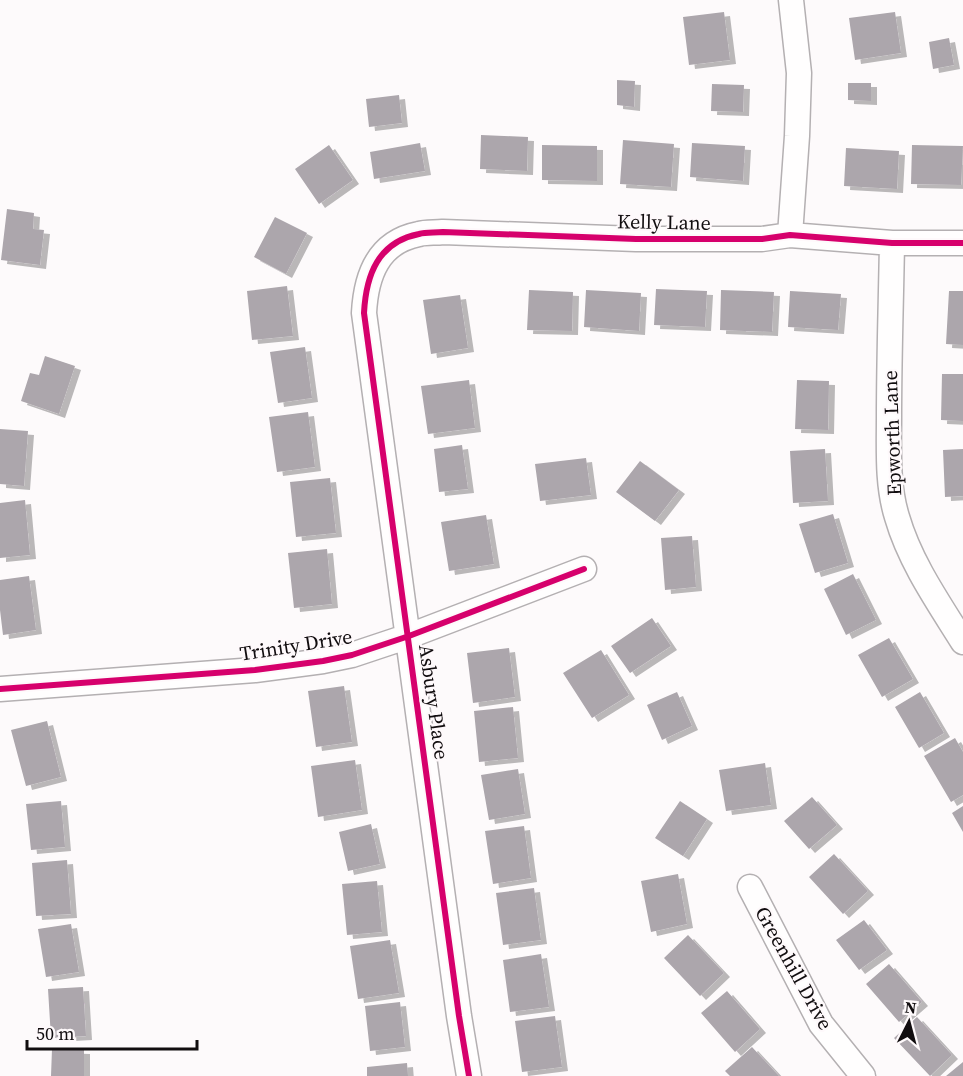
<svg xmlns="http://www.w3.org/2000/svg" width="963" height="1076" font-family="'Source Serif 4',serif">
<style>
.building{fill:#aca6ac;filter:url(#shadow)}
.lines{fill:none;stroke-linecap:round;stroke-linejoin:round}
.street-casing{stroke:#b4b0b2;stroke-width:27}
.street{stroke:#fffefe;stroke-width:24}
.cycleway-casing{stroke:#fef9fb;stroke-width:10}
.cycleway{stroke:#d6006c;stroke-width:6}
.labels{text-anchor:middle;stroke-width:4.5;stroke-linejoin:round;paint-order:stroke}
.street-label{font-size:20px;fill:#110d0f;stroke:#fef9fb}
</style>
<defs>
<filter id="shadow"><feDropShadow dx="6" dy="4" stdDeviation="0" flood-color="#0004"/></filter>
</defs>
<rect width="100%" height="100%" fill="#fdfafb"/>
<path class="building" d="M724,12L730,60L689,65L683,17Z
M895,12L901,53L855,60L849,18Z
M949,38L954,65L933,69L929,42Z
M617,80L635,81L634,107L617,105Z
M848,83H871V101L848,100Z
M712,84L744,85L743,112L711,111Z
M399,95L402,123L369,127L366,99Z
M481,135L528,137L527,171L480,169Z
M623,140L674,144L671,187L620,184Z
M420,143L425,171L374,179L370,152Z
M692,143L745,146L743,181L690,177Z
M329,145L353,180L319,204L295,169Z
M542,145L597,146V181L542,180Z
M912,145L963,146L961,185L911,184Z
M846,148L899,151L897,189L844,186Z
M7,209L34,213L33,229L44,230L40,265L1,260Z
M275,217L307,233L286,274L254,257Z
M287,286L293,336L252,340L247,291Z
M656,289L707,291L705,327L654,325Z
M529,290L573,292L572,331L527,330Z
M586,290L641,293L639,331L584,327Z
M721,290L774,292L772,332L720,330Z
M790,291L841,294L838,330L788,327Z
M949,291H963V345L946,344Z
M460,295L468,348L431,354L423,300Z
M305,347L312,398L278,403L270,352Z
M45,356L75,366L59,414L21,401L30,373L39,375Z
M942,374H963V421L941,420Z
M469,380L475,428L428,434L421,386Z
M797,380L829,381L828,430L795,429Z
M308,412L315,467L277,472L269,417Z
M0,429L28,431L24,486L0,484Z
M462,445L468,489L439,492L434,449Z
M825,449L828,501L793,503L790,451Z
M963,449V496L945,497L943,450Z
M586,458L591,495L540,501L535,464Z
M640,461L679,490L655,521L616,492Z
M330,478L336,533L296,537L290,482Z
M25,500L30,555L0,558V503Z
M833,514L848,563L815,573L799,524Z
M486,515L494,564L449,571L441,522Z
M692,536L696,587L665,590L661,538Z
M327,549L332,604L294,608L288,553Z
M853,574L876,620L846,635L824,589Z
M29,576L36,630L3,635L0,610V580Z
M652,618L671,646L630,673L611,646Z
M889,638L913,679L882,697L858,655Z
M509,648L515,697L473,703L467,653Z
M601,650L629,695L592,718L563,673Z
M344,686L352,742L316,747L308,691Z
M677,692L692,726L662,740L647,705Z
M920,692L944,733L919,748L895,707Z
M513,707L518,758L479,762L474,711Z
M47,721L61,777L26,786L11,730Z
M955,738L963,752V795L951,802L924,756Z
M355,760L362,810L318,817L311,766Z
M765,763L771,805L726,811L719,770Z
M518,769L525,814L489,820L481,775Z
M812,797L837,825L809,849L784,821Z
M61,801L65,847L31,850L26,804Z
M680,801L707,819L683,856L655,838Z
M963,806V832L952,813Z
M371,824L380,864L348,871L339,832Z
M524,826L531,878L493,884L485,831Z
M834,854L868,891L843,914L809,877Z
M67,860L71,914L36,916L32,863Z
M678,874L687,924L651,932L641,881Z
M377,881L382,932L347,935L342,884Z
M534,888L541,940L503,945L496,893Z
M864,920L887,950L859,970L836,940Z
M71,924L79,972L46,977L38,929Z
M688,935L724,973L700,996L664,958Z
M390,940L399,993L358,999L350,946Z
M541,954L549,1007L510,1012L503,960Z
M889,964L922,1002L899,1022L866,984Z
M83,987L86,1036L51,1038L48,989Z
M727,991L760,1029L735,1052L701,1013Z
M400,1002L405,1047L370,1051L365,1006Z
M555,1016L562,1067L522,1072L515,1021Z
M917,1017L952,1055L930,1076L894,1038Z
M752,1047L779,1076H730L725,1071Z
M52,1049L84,1050V1076H51Z
M963,1062V1076H946Z
M407,1063L408,1076H367V1067Z"/>
<g class="lines">
<g class="street-casing">
<path id="street" d="M790,235L797,136L799,73L791,0
M892,243C891,301 889,359 889,417C889,450 887,485 897,517C910,562 938,602 963,642
M0,689L255,670L323,661L352,655L409,636L584,569
M750,887L821,1024L863,1076
M469,1076L459,1016L364,313C366,275 378,242 419,234C426,232 435,233 443,232L636,239H762L790,235L892,243H963"/>
</g>
<use href="#street" class="street"/>
<g class="cycleway-casing">
<path id="cycleway" d="M0,689L255,670L323,661L352,655L409,636L584,569
M469,1076L459,1016L364,313C366,275 378,242 419,234C426,232 435,233 443,232L636,239H762L790,235L892,243H963"/>
</g>
<use href="#cycleway" class="cycleway"/>
</g>
<g class="labels">
<g class="street-label">
<text transform="translate(664 222) rotate(1)" y="7">Kelly Lane</text>
<text transform="translate(892 433) rotate(-92)" y="7">Epworth Lane</text>
<text transform="translate(296 645) rotate(-9)" y="7">Trinity Drive</text>
<text transform="translate(434 702) rotate(82)" y="7">Asbury Place</text>
<text transform="translate(794 968) rotate(61)" y="7">Greenhill Drive</text>
</g>
</g>
<g transform="translate(909 1022) rotate(6)" stroke="#fef9fb" stroke-width="4.5" paint-order="stroke">
<path d="M0-4.5L10 22L0 15L-10 22Z" fill="#110d0f"/>
<text y="-9" font-size="16" font-weight="bold" text-anchor="middle" fill="#110d0f">N</text>
</g>
<path d="M27 1040v9h170v-9" fill="none" stroke="#110d0f" stroke-width="3"/>
<text x="36" y="1040" font-size="18" fill="#110d0f" stroke="#fef9fb" stroke-width="4.5" paint-order="stroke">50 m</text>
</svg>
